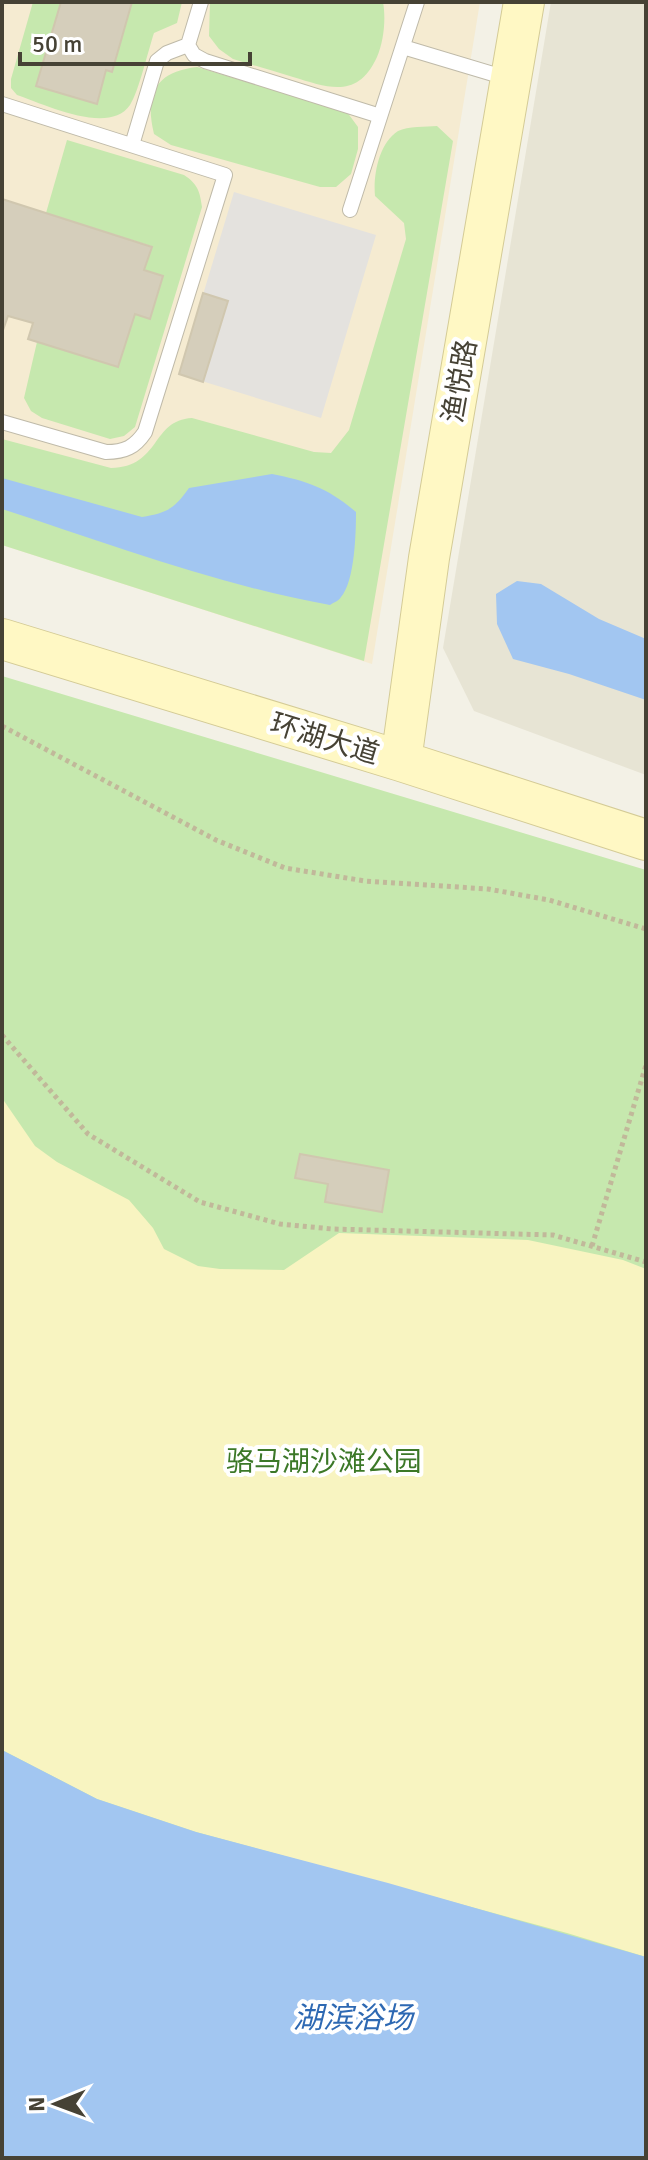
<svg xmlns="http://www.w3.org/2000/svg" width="648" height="2160" font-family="Signika,'Noto Sans SC',sans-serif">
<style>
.residential{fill:#e7e4d4}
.commercial{fill:#f5ebd1}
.green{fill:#c6e8ae}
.sand{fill:#f8f4c1}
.parking{fill:#e4e2de}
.water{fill:#a2c6f1}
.building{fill:#d5cebb;stroke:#d0c7af;stroke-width:2}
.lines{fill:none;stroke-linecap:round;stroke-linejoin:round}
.lane-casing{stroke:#bfbaa9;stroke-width:16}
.secondary-casing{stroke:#d4cb96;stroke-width:42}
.path{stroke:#c1b89a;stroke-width:5;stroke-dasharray:4 4;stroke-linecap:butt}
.lane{stroke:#fff;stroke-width:14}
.secondary{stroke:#fff8c4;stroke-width:40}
.labels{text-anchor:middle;stroke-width:8;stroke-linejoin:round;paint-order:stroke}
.street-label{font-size:28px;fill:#464235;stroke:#fff}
.park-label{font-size:28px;fill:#3c7828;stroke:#fff}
.water-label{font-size:30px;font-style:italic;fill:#2e69b3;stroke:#fff}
</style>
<rect width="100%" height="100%" fill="#f3f1e6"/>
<path class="residential" d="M551,2H646V775L474,711L443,648Z"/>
<path class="commercial" d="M2,2H480L372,664L2,545Z"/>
<path class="green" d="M33,2H182L177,23L154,33C148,51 139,91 130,105C109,136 44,104 17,95L11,88V79Z
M210,2H383C386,18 384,41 377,57C358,99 329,88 293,77C273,71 253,65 233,59L219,49L209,36Z
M197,67L347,112L358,127V149L351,174L336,187H320L171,145L154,134C144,93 156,72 197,67Z
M437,126L453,141L364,661L2,545V439L111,468C161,467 151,420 192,418L314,452L331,453L349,430L406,239L404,223L375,196C373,175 379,143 398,131C408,126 426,127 437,126Z
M67,140L184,175C198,184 200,192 202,207L135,427L124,436L110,439L42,418L31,411L24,398L37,342L118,367L135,314L150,319L163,277L144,270L151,246L46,213Z
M2,676L646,870V2158L2,2051Z"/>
<path class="sand" d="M2,1098L35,1146L57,1162L129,1200L153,1228L164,1249L198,1266L220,1269L284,1270L339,1233L528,1240L623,1260L646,1269V1957L567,1933L196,1832L97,1799L2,1750Z"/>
<path class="parking" d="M234,192L376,235L321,418L179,374Z"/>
<path class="water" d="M272,474C307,481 328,488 356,512C356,532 355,581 341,597C339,601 334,602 330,605C218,585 110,544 2,509V478L142,517C167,513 174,509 189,488Z
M517,581L541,584L599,619L646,639V700L569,674L513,659L497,624L496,594Z
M2,1750L97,1799L196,1832L388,1883L646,1957V2158H2Z"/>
<path class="building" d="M61,2H132L112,72L106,70L97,104L36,86Z
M2,199L152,247L144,270L163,276L150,319L135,314L118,367L28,339L33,323L8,316L2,333Z
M203,293L228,301L203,382L179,374Z
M300,1154L389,1170L382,1212L325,1202L328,1184L295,1178Z"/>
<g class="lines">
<g class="lane-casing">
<path id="lane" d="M188,45L194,55L205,61L380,116
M403,47L510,79
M2,104L225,175L145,432C135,447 125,452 106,452L2,422
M132,145L157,61L167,53L188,45L201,2
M350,210L417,2"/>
</g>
<g class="secondary-casing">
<path id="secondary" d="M2,639L401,761L646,840
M401,761L429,558L524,2"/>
</g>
<path class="path" d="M2,726L216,840L285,868L365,881L488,889L549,900L646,929
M2,1035L88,1134L200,1202L280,1224L332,1229L553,1235L646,1262
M592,1246L646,1065"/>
<use href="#lane" class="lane"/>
<use href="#secondary" class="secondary"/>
</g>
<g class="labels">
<g class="street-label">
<text transform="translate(459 381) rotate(-80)" y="10">渔悦路</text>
<text transform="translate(325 738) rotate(17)" y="10">环湖大道</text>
</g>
<g class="park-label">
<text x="324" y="1471">骆马湖沙滩公园</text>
</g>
<g class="water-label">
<text x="353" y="2028">湖滨浴场</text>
</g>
</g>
<rect width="648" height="2160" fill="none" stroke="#464235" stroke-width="8"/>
<g transform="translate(56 2104) rotate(269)" stroke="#ffffff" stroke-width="6" paint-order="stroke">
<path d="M0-6L14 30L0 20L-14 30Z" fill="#464235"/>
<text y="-12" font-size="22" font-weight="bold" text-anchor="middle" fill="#464235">N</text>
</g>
<path d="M20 52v12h230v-12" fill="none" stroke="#464235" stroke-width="4"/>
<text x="32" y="52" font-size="24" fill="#464235" stroke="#ffffff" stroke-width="6" paint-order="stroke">50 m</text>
</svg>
